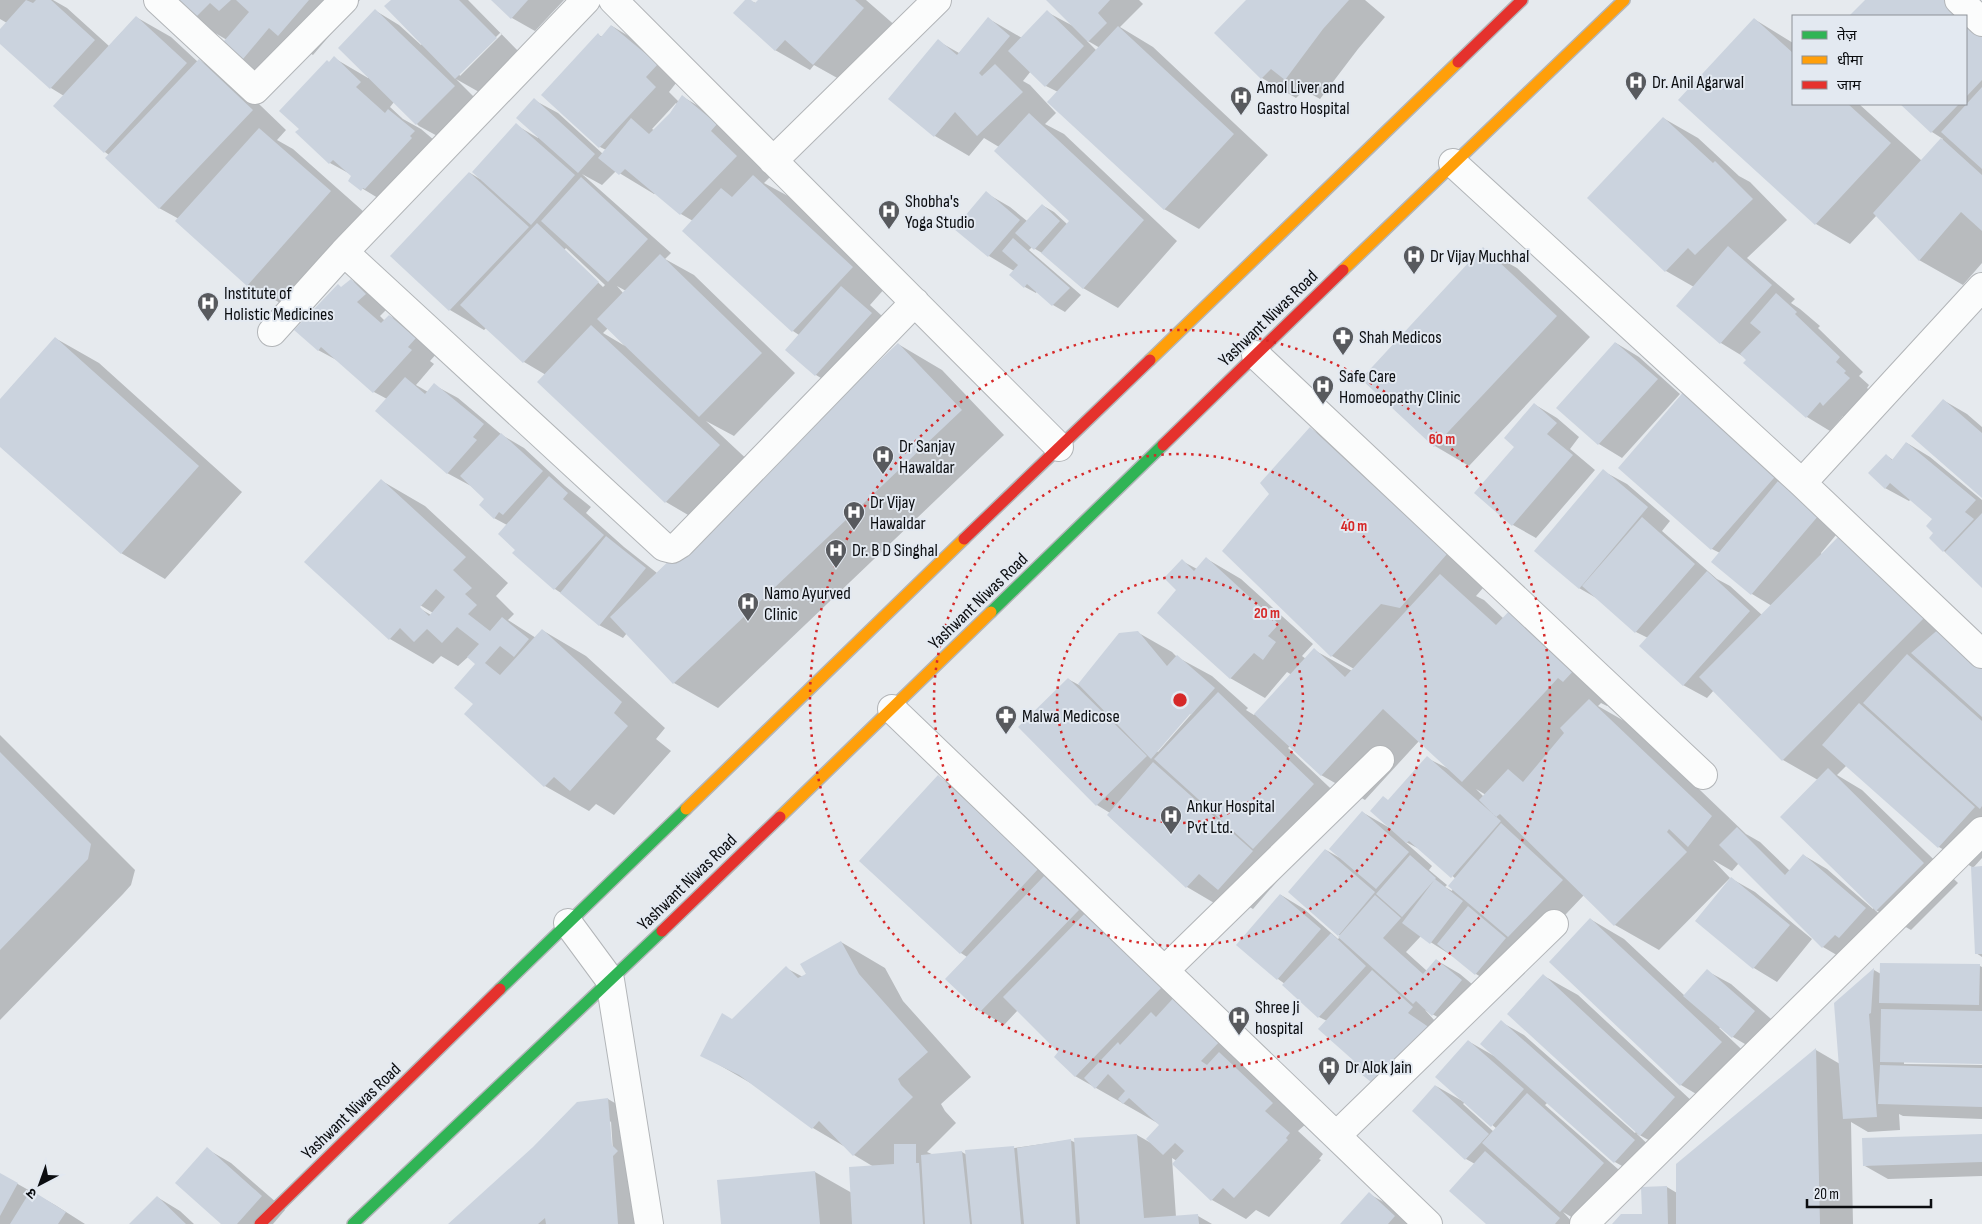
<svg xmlns="http://www.w3.org/2000/svg" width="1982" height="1224" font-family="'Sofia Sans Condensed','Noto Sans Devanagari',sans-serif">
<style>
.shadow{fill:#0003;fill-rule:evenodd}
.building{fill:#cbd3de;fill-rule:evenodd}
.lines{fill:none;stroke-linecap:round;stroke-linejoin:round}
.street-casing{stroke:#b2b5b8;stroke-width:30}
.fast-casing{stroke:#b2b5b8;stroke-width:14}
.slow-casing{stroke:#b2b5b8;stroke-width:14}
.jam-casing{stroke:#b2b5b8;stroke-width:14}
.street{stroke:#fbfcfc;stroke-width:28}
.fast{stroke:#30b455;stroke-width:11}
.slow{stroke:#ff9f0a;stroke-width:11}
.jam{stroke:#e5322d;stroke-width:11}
.ring{fill:none;stroke:#d62828;stroke-width:2.5;stroke-dasharray:2.5 5}
.labels{text-anchor:middle;stroke-width:4;stroke-linejoin:round;paint-order:stroke}
.poi-label{font-size:18px;fill:#0b0d10;stroke:#e3e9f1;text-anchor:start}
.street-label{font-size:18px;fill:#0b0d10;stroke:#e3e9f1}
.centre{fill:#d62828;stroke:#e3e9f1;stroke-width:2.5}
.ring-label{font-size:15px;text-anchor:middle;font-weight:bold;fill:#d62828;stroke:#e3e9f1;stroke-width:4;stroke-linejoin:round;paint-order:stroke}
</style>
<rect width="100%" height="100%" fill="#e6eaee"/>
<path class="shadow" d="M0,0H53L67,8L109,46L136,17L171,37L198,62L199,60L234,80L286,130L277,140L293,149L364,212L282,304L248,285L179,219L159,208L109,155L105,152L64,96L51,88L0,42V31L7,23L0,19Z
M177,0H360L313,55L303,49L273,84L239,64L227,40L193,20Z
M392,0H468L519,52L479,92L456,79L477,100L441,138L419,126L394,102L390,107L403,119L421,129L448,152L396,209L350,181L352,175L330,163L300,129L330,63L334,58L368,78L376,11L399,25L421,45L422,44ZM500,33L502,34L460,76L459,74Z
M493,0H564L535,31L512,18Z
M747,0L756,3L759,0H866L898,28L848,84L814,65L810,70L775,50Z
M1047,0H1139L1143,4L1120,27L1153,47L1268,155L1199,229L1164,209L1058,92L1046,86L1031,71L1023,81L1030,85L1056,113L1045,124L1064,134L1177,241L1118,308L1083,288L1047,256L1032,247L1029,250L1081,295L1065,312L1053,305L1037,291L1036,293L1025,287L1014,271L989,256L956,229L986,193L1010,207L1027,221L1042,205L1054,212L1067,224L1070,221L999,147L984,138L969,156L935,136L890,99L938,41L959,53L989,19L1022,38L1047,12L1073,26ZM1087,41H1088L1100,48L1097,51Z
M1248,0H1365L1385,17L1358,49L1320,99L1304,90L1296,98L1262,78L1216,33Z
M1866,0H1956L1982,24V263L1963,285L1919,260L1877,215L1850,244L1816,224L1680,100L1754,19L1793,43V104H1859L1922,161L1943,139L1932,132L1902,104H1966V16H1851Z
M612,26L635,40L680,78L669,92L679,102L683,97L717,117L750,145L744,151L770,177L764,183L788,196L886,287L870,305L894,327L839,389L816,375L786,350L799,335L793,331L683,231L693,221L681,214L656,193L654,194L616,171L602,185L582,174L671,253L665,259L694,275L795,373L734,436L706,421L753,465L700,522L666,502L546,375L524,362L487,327L484,330L450,310L392,256L470,173L480,179L516,125L538,138L534,100L558,113L603,154L606,150L600,147L598,35L603,37ZM676,103L677,104L671,113L654,130L652,129ZM566,248L605,285L603,287L564,250ZM617,286L626,291L623,293ZM608,328L625,346L603,333Z
M1663,118L1698,138L1739,176L1750,182L1787,220L1747,258L1795,299L1791,303L1800,309L1820,326L1818,328L1863,372L1859,376L1869,385L1867,388L1873,393L1848,418L1843,416L1830,431L1807,417L1745,363L1748,360L1744,357L1721,343L1678,306L1694,287L1666,271L1589,198Z
M1483,249L1517,268L1590,337L1469,466L1435,446L1362,379Z
M351,280L375,294L388,308L380,316L385,321L390,316L413,330L438,352L430,361L434,364L416,385L428,392L434,385L458,398L502,435L524,448L565,486L591,507L586,513L624,547L657,573L898,344L942,370L1004,435L718,708L674,683L627,633L623,638L599,625L564,595L555,589L507,525L494,518L486,499L471,486L447,473L387,399L374,392L342,363L318,350L342,288Z
M55,338L99,363L242,492L165,579L121,553L0,446V400Z
M1616,343L1639,357L1680,394L1622,458L1599,444L1558,408Z
M1686,391L1841,529L1821,553L1822,555L1843,534L1982,659V858L1973,868H1982V957L1976,953L1972,867L1939,847L1847,765L1837,775L1862,790L1958,883L1911,930L1874,909L1888,922L1847,961L1823,947L1739,863L1732,871L1713,860L1730,878L1659,950L1615,925L1584,895L1532,950L1499,988L1476,974L1454,957L1421,936L1406,952L1427,971L1436,960L1460,974L1485,995L1457,1028L1425,1010L1435,1021L1430,1027L1452,1043L1396,1095L1372,1081L1352,1065L1355,1061L1327,1021L1319,1017L1285,984L1278,979L1238,945L1281,895L1304,909L1338,939L1341,936L1339,935L1326,850L1340,858L1362,812L1388,827L1389,801L1427,758L1451,770L1419,741L1365,800L1321,775L1290,746L1288,748L1348,805L1277,863L1286,871L1253,909L1231,896L1221,907L1187,887L1108,815L1110,813L1097,805L1020,727L1068,679L1079,685L1120,635L1137,632L1172,652L1177,657L1212,676L1248,708L1246,710L1254,715L1292,675L1287,672L1265,698L1230,678L1178,590L1182,561L1197,569L1207,559L1241,579L1313,644L1302,656L1306,659L1314,650L1352,671L1354,669L1332,656L1270,494L1311,429L1354,454L1490,580L1476,596L1484,600L1504,619L1618,694L1607,706L1601,703L1598,706L1633,726L1746,834L1760,842L1790,871L1803,855L1827,869L1873,909L1874,907L1818,780L1783,760L1714,690L1707,698L1683,685L1648,638L1636,632L1598,599L1579,588L1603,471L1627,484L1670,521L1662,531L1717,579L1730,586L1762,615L1772,606L1752,594L1712,562L1720,553L1712,549ZM1193,708L1195,710L1158,752L1156,751ZM1476,789L1486,795L1484,797ZM1404,841L1423,851L1456,879L1452,891L1445,887L1447,885L1429,870L1432,866Z
M1943,400L1967,414L1982,427V496Z
M1534,404L1557,418L1579,437L1570,449L1595,470L1536,538L1513,525L1516,447Z
M1907,443L1930,457L1982,500V586L1944,551L1935,533L1934,519L1911,499L1909,501L1885,488L1886,455L1893,460Z
M382,481L425,506L508,583L496,596L514,614L508,620L536,638L542,630L586,656L665,728L656,739L671,751L614,815L596,804L589,811L545,786L466,714L475,704L477,664L468,657L458,666L441,656L433,664L390,639ZM415,602L433,613L431,615L414,605Z
M0,735L135,870L131,885L123,894L0,1020Z
M938,777L973,797L1257,1058L1246,1069L1254,1073L1307,1123L1298,1131L1323,1154L1319,1159L1321,1160L1269,1217L1256,1210L1246,1219L1212,1200L1177,1161L1172,1158L1176,1217L1198,1216L1212,1224H723L815,1172L852,1193L874,1167L854,1155L847,1148L813,1128L754,1085L702,1055L733,1020L786,968L803,977L841,942L885,968L903,1001L971,1077L941,1104L945,1111L956,1123L927,1152L934,1155L962,1152L967,1155L1070,1140L1076,1143L1137,1135L1151,1143L1161,1125L1075,1076L1060,1051L1018,1010L1004,1025L981,1011L946,979L967,957L961,953L861,861Z
M1732,879L1755,892L1812,939L1777,982L1754,968L1697,921Z
M1590,919L1624,939L1685,996L1707,971L1731,984L1778,1025L1757,1051L1733,1037L1721,1027L1719,1028L1755,1062L1715,1105L1681,1085Z
M1980,966L1982,967V1063L1904,1061V1064L1982,1065V1119L1903,1116L1899,1114L1900,1130L1868,1132L1851,1122L1853,1224H1614L1643,1216L1667,1187L1677,1193L1816,1050L1840,1064L1874,970L1881,974Z
M1544,976L1578,995L1709,1117L1675,1155L1636,1133L1658,1154L1638,1175L1615,1162L1548,1102L1545,1105L1627,1177L1583,1224L1563,1212L1574,1224H1487L1475,1164L1466,1159L1436,1086L1464,1102L1468,1041L1494,1056L1501,1022L1524,1035L1635,1133L1636,1132ZM1465,1102L1497,1129L1494,1132L1463,1104Z
M608,1099L642,1119L651,1224H450ZM611,1121L613,1151H611L609,1124Z
M1982,1135V1176L1888,1179L1865,1166Z
M207,1149L231,1163L285,1210L273,1224H222Z
M0,1174L55,1205L85,1224H0Z
M1369,1194L1393,1207L1411,1224H1342Z
M157,1197L180,1211L194,1224H131Z"/>
<path class="building" d="M26,0L33,3L36,0H51L95,40L50,89L0,44V29Z
M175,0H231L219,11L210,3L192,21Z
M236,0H309L278,36L269,28L238,65L218,48L249,12Z
M391,0H459L497,38L455,79L384,6Z
M491,0H528L511,19Z
M745,0H751L755,3L758,0H855L864,8L813,65L785,40L775,51L733,13Z
M1046,0H1110L1098,13L1107,23L1088,42Z
M1246,0H1349L1323,29L1285,80L1271,69L1261,79L1214,33Z
M1865,0H1945L1962,16H1849Z
M375,9L455,86L416,125L338,48Z
M1047,10L1084,46L1045,87L1008,51Z
M136,16L187,63L104,153L53,106Z
M988,17L1010,36L979,73L982,76L995,64L1023,92L977,136L955,112L934,137L888,99L938,39L957,55Z
M1754,18L1793,53V104H1848L1891,143L1815,225L1678,100Z
M1966,20L1982,35V80L1966,97Z
M611,25L658,64L646,77L656,87L599,148L541,95L598,33L601,37Z
M1118,26L1234,134L1164,210L1047,102Z
M334,56L361,82L356,87L385,113L388,109L415,131L410,136L412,138L365,189L363,188L361,191L348,181L351,176L333,160L329,164L295,132L299,129L279,111L327,60L329,62Z
M199,59L253,110L159,209L105,158Z
M1982,87V169L1941,132Z
M682,95L717,124L711,131L737,156L680,215L625,169L619,175L598,158L631,118L649,134L670,113Z
M534,98L595,154L578,173L516,118Z
M1900,104H1959L1931,133Z
M1029,113L1144,220L1083,289L1041,253L1069,221L994,151Z
M1663,117L1713,163L1715,161L1753,199L1695,255L1688,248L1665,272L1587,198Z
M516,123L575,175L531,225L472,172Z
M259,128L331,191L247,286L175,221Z
M1941,138L1982,175V231L1961,212L1919,261L1873,213Z
M469,172L529,227L449,311L390,256Z
M753,175L853,267L792,332L682,231L721,188L732,197Z
M581,177L648,239L608,282L541,221Z
M986,191L1020,220L988,257L954,229Z
M1042,204L1060,221L1034,250L1015,233Z
M537,223L599,282L523,363L460,305Z
M1013,238L1070,288L1052,306L1027,284L1024,288L1009,275L1018,265L1002,251Z
M1728,246L1772,285L1720,344L1676,306Z
M1483,247L1557,316L1434,447L1361,379Z
M660,254L762,353L699,417L597,319Z
M351,279L366,294L357,302L381,323L389,315L416,338L408,347L412,350L373,393L321,347L318,351L294,330L338,284L341,287Z
M841,286L872,313L815,376L785,350Z
M1776,293L1797,312L1795,314L1840,357L1836,362L1846,371L1844,373L1850,378L1823,406L1820,402L1806,418L1743,363L1746,360L1740,354L1761,332L1750,323Z
M591,325L720,445L665,503L537,382Z
M55,337L199,466L121,554L0,447V399Z
M1615,342L1658,379L1598,445L1556,408Z
M898,343L962,410L673,684L610,617Z
M405,377L425,394L434,383L484,424L473,437L477,440L447,474L375,411Z
M1686,389L1780,471L1711,550L1618,468Z
M1943,399L1982,433V498L1911,436Z
M1534,403L1557,423L1547,434L1573,455L1512,526L1474,493L1514,447L1504,438Z
M1310,427L1447,554L1400,608L1381,604L1331,657L1222,551L1269,494L1260,483Z
M501,433L543,471L503,515L499,512L494,519L479,505L484,499L460,476Z
M1906,442L1976,500L1965,512L1974,519L1943,552L1929,538L1933,533L1926,526L1932,519L1890,483L1885,489L1868,473L1886,454L1892,460Z
M1603,469L1648,507L1579,589L1534,551Z
M549,476L568,493L563,499L604,535L554,590L512,553L515,550L498,534Z
M381,479L466,557L453,570L472,588L465,594L477,605L468,614L490,631L502,617L529,639L514,657L500,646L485,663L500,675L542,629L622,702L614,713L628,726L570,791L554,777L544,787L464,714L473,704L454,688L475,664L467,657L479,644L457,627L442,643L427,629L414,642L400,628L389,640L304,562ZM436,589L445,597L429,616L420,607Z
M1778,481L1819,515L1751,595L1711,562Z
M1982,513V588L1945,552Z
M1642,517L1695,564L1635,633L1582,586Z
M1842,533L1926,616L1782,761L1699,677Z
M606,536L646,568L599,626L560,593Z
M1206,557L1279,624L1268,636L1276,642L1263,660L1254,653L1230,679L1157,613L1176,590L1164,578L1182,559L1194,571Z
M1707,571L1750,611L1683,686L1639,646Z
M1440,574L1496,625L1512,608L1576,668L1563,682L1558,678L1462,782L1383,709L1321,776L1254,714L1314,648L1345,677Z
M1941,627L1982,666V717L1911,653Z
M1138,631L1167,666L1177,655L1215,688L1191,715L1190,714L1151,759L1078,684L1119,633Z
M1907,654L1982,721V806L1980,809L1863,703Z
M1068,678L1147,756L1096,806L1018,727Z
M1218,692L1314,784L1253,849L1154,759Z
M1589,699L1712,816L1688,847L1669,829L1667,832L1687,852L1614,926L1500,814L1496,817L1479,800L1508,769L1523,782L1564,733L1560,728Z
M1859,703L1975,807L1938,848L1822,745Z
M0,752L91,844L88,859L0,950Z
M1427,756L1501,821L1451,878L1409,841L1406,843L1370,811L1383,796L1388,800Z
M1153,762L1253,851L1218,890L1199,874L1186,888L1107,815Z
M1828,768L1924,863L1876,911L1780,817Z
M938,775L1039,868L960,954L859,861Z
M1362,811L1409,852L1376,889L1329,849Z
M1501,823L1563,880L1508,937L1448,886Z
M1737,827L1785,875L1803,854L1866,908L1839,938L1835,935L1822,948L1719,845Z
M1325,849L1375,892L1338,936L1288,892Z
M1410,855L1436,878L1402,917L1376,894Z
M1982,866V954H1975L1971,867Z
M1044,876L1079,910L980,1012L945,979Z
M1731,877L1790,925L1753,969L1695,921Z
M1435,879L1463,901L1430,944L1402,923Z
M1280,894L1321,929L1277,980L1236,945Z
M1375,895L1401,918L1383,938L1423,974L1436,959L1462,980L1432,1016L1416,1001L1413,1004L1338,937Z
M1095,903L1164,985L1075,1077L1054,1057L1058,1052L1003,997Z
M1468,906L1506,938L1475,975L1437,944Z
M1590,918L1722,1042L1680,1086L1549,962Z
M1331,933L1366,966L1318,1018L1282,985Z
M841,941L859,974L928,1052L898,1079L901,1085L913,1097L853,1156L819,1121L812,1129L739,1075L700,1056L722,1013L732,1019L786,966L798,978L806,974L800,964Z
M1880,963L1980,964L1979,1005L1879,1003Z
M1874,968L1871,1013L1869,1014L1877,1117L1843,1119L1834,1003Z
M1707,969L1755,1011L1732,1038L1683,996Z
M1372,970L1413,1007L1408,1013L1430,1028L1371,1082L1350,1065L1354,1061L1318,1029Z
M1543,974L1675,1097L1640,1136L1507,1014Z
M1177,994L1223,1038L1201,1061L1207,1065L1219,1052L1273,1103L1265,1111L1290,1133L1286,1138L1288,1140L1234,1198L1223,1188L1211,1201L1172,1164L1184,1151L1175,1143L1163,1155L1146,1139L1159,1125L1129,1098L1123,1104L1118,1099L1125,1091L1108,1074L1095,1089L1084,1078L1118,1042L1120,1045L1151,1012L1156,1017Z
M1881,1009L1982,1011V1064L1880,1062Z
M1501,1020L1635,1140L1614,1163L1480,1044Z
M1468,1040L1524,1089L1491,1127L1435,1077Z
M1816,1048L1820,1224H1676V1164Z
M1880,1065L1982,1068V1107L1878,1104Z
M1435,1085L1489,1134L1465,1160L1412,1111Z
M1527,1093L1604,1163L1560,1212L1482,1143Z
M608,1098L612,1145L618,1151L613,1156L618,1224H546L545,1218L538,1224H448L533,1147L577,1102Z
M1137,1134L1144,1218L1198,1214L1199,1224H1080L1074,1138Z
M1982,1134V1162L1863,1166L1862,1138Z
M1071,1139L1076,1224H1024L1017,1148Z
M894,1144H916V1163H919L923,1224H852L849,1167L894,1164Z
M1014,1146L1021,1224H972L965,1150Z
M207,1147L262,1196L237,1224H221L175,1183Z
M962,1151L970,1224H925L921,1155Z
M1485,1151L1560,1218L1555,1224H1486L1449,1191Z
M815,1171L820,1224H721L717,1180Z
M0,1173L18,1183L0,1216Z
M1667,1186L1668,1224H1612L1621,1214H1642L1641,1187Z
M31,1190L66,1212L58,1224H10Z
M1369,1192L1395,1216L1388,1224H1340Z
M157,1196L186,1224H129Z"/>
<g class="lines">
<g class="street-casing">
<path id="street" d="M158,0L255,90L344,0
M586,0L344,252L664,547L672,549L680,544L915,302
M613,0L1059,447
M1959,0L1982,22
M773,161L937,0
M1453,163L1802,483L1982,654
M272,332L344,252
M1256,355L1703,775
M1802,483L1982,287
M892,709L1428,1224
M568,923L610,980L649,1224
M1165,970L1380,760
M1337,1135L1554,924
M1584,1224L1982,831"/>
</g>
<g class="fast-casing">
<path id="fast" d="M991,612L1163,445
M500,989L686,809
M353,1224L662,931"/>
</g>
<g class="slow-casing">
<path id="slow" d="M1343,270L1624,0
M1150,360L1458,62
M686,809L964,539
M780,817L991,612"/>
</g>
<g class="jam-casing">
<path id="jam" d="M1458,62L1522,0
M1163,445L1343,270
M964,539L1150,360
M662,931L780,817
M260,1224L500,989"/>
</g>
<use href="#street" class="street"/>
<use href="#fast" class="fast"/>
<use href="#slow" class="slow"/>
<use href="#jam" class="jam"/>
</g>
<g class="ring">
<circle cx="1180" cy="700" r="123"/>
<circle cx="1180" cy="700" r="246"/>
<circle cx="1180" cy="700" r="370"/>
</g>
<defs>
<g id="hospital-pin" transform="scale(1.125)"><path d="M0 17L-7.5 6A9.5 9.5 0 1 1 7.5 6Z" fill="#585a5e" stroke="#e3e9f1"/><path d="M-5-5h3v3.5h4V-5h3V5h-3V1.5h-4V5h-3Z" fill="#fff"/></g>
<g id="pharmacy-pin" transform="scale(1.125)"><path d="M0 17L-7.5 6A9.5 9.5 0 1 1 7.5 6Z" fill="#585a5e" stroke="#e3e9f1"/><path d="M-2-6h4v4h4v4h-4v4h-4v-4h-4v-4h4Z" fill="#fff"/></g>
</defs>
<g fill-rule="evenodd">
<use href="#hospital-pin" x="1636" y="82"/>
<use href="#hospital-pin" x="1241" y="97"/>
<use href="#hospital-pin" x="889" y="211"/>
<use href="#hospital-pin" x="1414" y="256"/>
<use href="#hospital-pin" x="208" y="303"/>
<use href="#pharmacy-pin" x="1343" y="337"/>
<use href="#hospital-pin" x="1323" y="386"/>
<use href="#hospital-pin" x="883" y="456"/>
<use href="#hospital-pin" x="854" y="512"/>
<use href="#hospital-pin" x="836" y="550"/>
<use href="#hospital-pin" x="748" y="603"/>
<use href="#pharmacy-pin" x="1006" y="716"/>
<use href="#hospital-pin" x="1171" y="816"/>
<use href="#hospital-pin" x="1239" y="1017"/>
<use href="#hospital-pin" x="1329" y="1067"/>
</g>
<g class="labels">
<g class="poi-label">
<text x="1652" y="88">Dr. Anil Agarwal</text>
<text x="1257" y="93">Amol Liver and<tspan x="1257" dy="21">Gastro Hospital</tspan></text>
<text x="905" y="207">Shobha's<tspan x="905" dy="21">Yoga Studio</tspan></text>
<text x="1430" y="262">Dr Vijay Muchhal</text>
<text x="224" y="299">Institute of<tspan x="224" dy="21">Holistic Medicines</tspan></text>
<text x="1359" y="343">Shah Medicos</text>
<text x="1339" y="382">Safe Care<tspan x="1339" dy="21">Homoeopathy Clinic</tspan></text>
<text x="899" y="452">Dr Sanjay<tspan x="899" dy="21">Hawaldar</tspan></text>
<text x="870" y="508">Dr Vijay<tspan x="870" dy="21">Hawaldar</tspan></text>
<text x="852" y="556">Dr. B D Singhal</text>
<text x="764" y="599">Namo Ayurved<tspan x="764" dy="21">Clinic</tspan></text>
<text x="1022" y="722">Malwa Medicose</text>
<text x="1187" y="812">Ankur Hospital<tspan x="1187" dy="21">Pvt Ltd.</tspan></text>
<text x="1255" y="1013">Shree Ji<tspan x="1255" dy="21">hospital</tspan></text>
<text x="1345" y="1073">Dr Alok Jain</text>
</g>
<g class="street-label">
<text transform="translate(1268 318) rotate(-44)" y="6">Yashwant Niwas Road</text>
<text transform="translate(978 601) rotate(-44)" y="6">Yashwant Niwas Road</text>
<text transform="translate(687 882) rotate(-44)" y="6">Yashwant Niwas Road</text>
<text transform="translate(351 1111) rotate(-44)" y="6">Yashwant Niwas Road</text>
</g>
</g>
<circle cx="1180" cy="700" r="8" class="centre"/>
<g class="ring-label">
<text x="1442" y="444">60 m</text>
<text x="1354" y="531">40 m</text>
<text x="1267" y="618">20 m</text>
</g>
<rect x="1792" y="15" width="175" height="90" fill="#e3e9f1" stroke="#8d9197"/>
<rect x="1802" y="31" width="25" height="8" fill="#30b455" stroke="#8d9197"/>
<text x="1837" y="40" font-size="15" fill="#0b0d10">तेज़</text>
<rect x="1802" y="56" width="25" height="8" fill="#ff9f0a" stroke="#8d9197"/>
<text x="1837" y="65" font-size="15" fill="#0b0d10">धीमा</text>
<rect x="1802" y="81" width="25" height="8" fill="#e5322d" stroke="#8d9197"/>
<text x="1837" y="90" font-size="15" fill="#0b0d10">जाम</text>
<g transform="translate(40 1184) rotate(221)" stroke="#e3e9f1" stroke-width="4" paint-order="stroke">
<path d="M0-4L9 19L0 12L-9 19Z" fill="#0b0d10"/>
<text y="-8" font-size="14" font-weight="bold" text-anchor="middle" fill="#0b0d10">उ</text>
</g>
<path d="M1807 1199v8h124v-8" fill="none" stroke="#0b0d10" stroke-width="2.5"/>
<text x="1814" y="1199" font-size="15" fill="#0b0d10" stroke="#e3e9f1" stroke-width="4" paint-order="stroke">20 m</text>
</svg>
